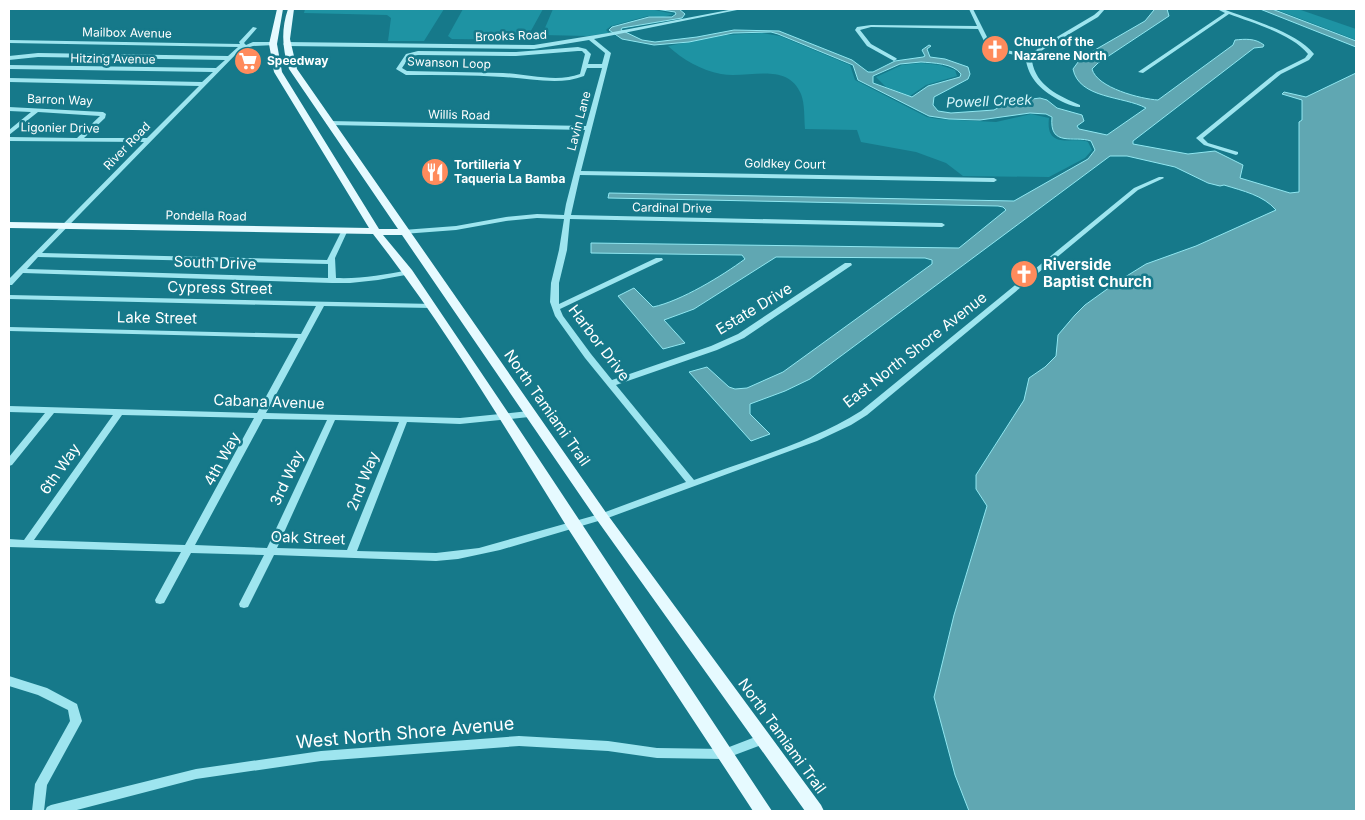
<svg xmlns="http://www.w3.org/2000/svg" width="1365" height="820" font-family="Inter,sans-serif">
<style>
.green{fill:#1e93a3}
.water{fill:#60a7b2;stroke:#90e7f1;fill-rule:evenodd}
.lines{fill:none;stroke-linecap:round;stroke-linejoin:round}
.minor{fill:#9ee5ef;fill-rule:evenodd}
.major{fill:#e6faff;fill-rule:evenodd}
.labels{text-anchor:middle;stroke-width:5;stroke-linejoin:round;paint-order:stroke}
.far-street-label{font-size:12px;fill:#fff;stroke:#16798a}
.far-poi-label{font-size:12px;font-weight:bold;fill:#fff;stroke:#16798a;text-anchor:start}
.far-water-label{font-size:14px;font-style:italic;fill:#d9f7fb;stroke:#16798a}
.street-label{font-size:15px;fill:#fff;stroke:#16798a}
.poi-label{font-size:15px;font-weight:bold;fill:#fff;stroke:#16798a;text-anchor:start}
.near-street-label{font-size:18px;fill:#fff;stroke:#16798a}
</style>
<rect width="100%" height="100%" fill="#16798a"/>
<path class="green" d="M305,9H444L424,41H388L391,18L387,15L304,13Z
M463,9H543L527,38L523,40L452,39L448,36Z
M553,9H650L674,14L663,17L648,16L611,26L606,30L609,33L588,36L542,35Z
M1275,9H1298L1356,29V40Z
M762,33L780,36L850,65L855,80L927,117L938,119L996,122L1031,114L1049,118C1045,151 1074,136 1088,142L1092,150L1085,158L1049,177L963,176L946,163L916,152L861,142L857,130L805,129C804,118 805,104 801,94C787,61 748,79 721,74C701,70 683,60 668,46L725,35Z
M921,63L940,65L955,70L957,76L926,85L910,96L886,87L876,77L902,65Z"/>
<path class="water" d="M656,9H679L685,14L682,18L622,28L621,30L642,40L655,42L697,37L734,30L779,31L852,60L868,72H873L895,61L923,57L925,56L922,50L929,45L931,46L927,49L930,57L945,59L968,67L970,74L968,79L934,97L933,105L938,111L951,113L994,110L1009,102L1040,98L1047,100L1057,108L1082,115L1084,121L1077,126L1079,129L1107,135L1146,108C1124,96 1079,99 1073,69L1081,58L1145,21L1154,10L1152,9H1167L1169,16L1098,63L1092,69C1097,88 1141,99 1158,100L1233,45L1235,40C1245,39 1255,38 1264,45L1263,47L1254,48L1133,141V144L1188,154L1215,151L1243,165L1240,178L1290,193L1299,192V122L1302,120V100L1282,94L1284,92L1306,97L1356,73V811H969L955,775L934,697L954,615L987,506L976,489V475L1024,400L1029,378L1045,367L1056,356L1058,335L1075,315L1085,305L1117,282L1146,264L1196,246L1276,210C1263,195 1243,191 1224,185L1220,186L1208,183L1175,167L1127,156H1110L810,379L785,391L750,404V414L770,434L751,441L689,372L707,367L729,387L735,389L747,388L783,372L932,264V260L925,258L776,257L694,309L664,320L685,343L663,349L618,296L634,288L653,307C681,301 722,276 745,259L742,255L591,253V243L959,248L1006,210L1003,207L998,206L608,198L609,193L1014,201L1088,159L1095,150L1091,141C1074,135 1049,148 1052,117L1046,114L1030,113L980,120L949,119L929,116L858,80L853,65L778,34L771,32L733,33L689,42L654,45L622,39L609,30L612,27L649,17H672L676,14L675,12ZM921,62C933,63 953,63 961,74L960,77L928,86L912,97L873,83V76L900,64Z
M1260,9H1272L1356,41V47Z"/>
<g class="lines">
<path class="minor" d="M734,9H742L594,39L611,53L581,171L994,178L997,180L994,182L580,175L571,215L942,223L945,225L942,227L570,219L567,250L559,283V304L656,258H662L663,260L560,309L563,316L591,354L612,380L711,346L738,334L845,263H851L852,265L744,338L717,350L616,385L694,480C750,459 810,443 861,411L1134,188L1159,177H1163L1164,178L1138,190L867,415L851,425L817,441L605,519L500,550L458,559L436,561L274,555L248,607L244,608L240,607L239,604L264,555L191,553L164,603L160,604L156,603L155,600L181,552L9,547V539L24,540L113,415L54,413L12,465L9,466V457L45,413L9,412V406L257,413L298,338L9,331V327L301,334L316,306L9,299V295L434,304L435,306L431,308L324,306L266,413L460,418L529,411L533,414L529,417L460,424L407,422L357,551L436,553L479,548L600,514L686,482L585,358L555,316L550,302L551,283L559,250L564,219L537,218L506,221L456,230L403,234L400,232L403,230L456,226L506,217L537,214L564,215L566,204L585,130L329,125L326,123L329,121L586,126L602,68H587L584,76C559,86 530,78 503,77C471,75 438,75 406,75L396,69L406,54L418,51L516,52L578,47L586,49L591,54L588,64H602L605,53L589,40L534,49L286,46L283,44L286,42L534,45L608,33ZM578,51H582L585,54L580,74C557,83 527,74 503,73C471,72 439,72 407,71L402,68L410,56L418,55L516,56ZM122,415L254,418L185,545L34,540ZM263,419L327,420L267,548L195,545ZM335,420L399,422L347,550L277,548Z
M969,9H973L992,47L1030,55L1040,47L1094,15L1101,9H1105L1098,17L1044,49L1036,55L1032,61C1036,86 1059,96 1080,105V107C1075,107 1070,105 1065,103C1046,94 1030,82 1026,61L1028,58L988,49L978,29L871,27L860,30L871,44L896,58L897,59L894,61L867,46L855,30L857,27L871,25L977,26Z
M1217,9H1223C1249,19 1296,32 1314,54L1309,60L1281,74L1203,138L1208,143L1238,152V154L1236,155L1204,145L1196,138L1277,72L1305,58L1308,54C1292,34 1253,23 1229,14L1143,73L1138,72L1225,13Z
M253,27L257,28L244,43L246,45L253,42H273L276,44L275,45L253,46L240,50L42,253L327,260L341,232L344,230L347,232L335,258L336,278C360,279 384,275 408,270H411V274L378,280L350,283H332L23,273L12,285H9V279L144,142L9,141V137L77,138L100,116L38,112L9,135V130L31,112L9,111V107L103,112L106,114L105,118L84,138H147L199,86L9,82V78L202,82L213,72L9,69V65L216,68L225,60L38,57L9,60V56L38,53L228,56L238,47L9,43V40L240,44L239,42ZM38,257L328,264V278L27,269Z
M9,676L47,688L77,704L82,721L47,785L44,811H32L35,784L70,721L68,710L38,695L9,686Z
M763,734L767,735L769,739L767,743L724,759L657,758L608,751L519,746L321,761L196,779L73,811H45L47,807L51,805L196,769L321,751L519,736L608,741L657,748L724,749Z"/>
<path class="major" d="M277,9H283L277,44L282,72L379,229H398L289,69C282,49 281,29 288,9H294L290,39L297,69L607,514L821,805L824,811H805L597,520L402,235H383L412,270L509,414L772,811H753C691,716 628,622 567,527C505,428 445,326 373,234L9,228V222L369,228L274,72L269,44Z"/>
</g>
<defs>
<g id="church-disc" transform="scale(1.4375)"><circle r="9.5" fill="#ff8b5c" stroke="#16798a"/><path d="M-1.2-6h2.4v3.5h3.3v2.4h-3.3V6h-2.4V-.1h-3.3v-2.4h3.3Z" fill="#fff"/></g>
<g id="supermarket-disc" transform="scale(1.4375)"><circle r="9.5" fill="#ff8b5c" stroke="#16798a"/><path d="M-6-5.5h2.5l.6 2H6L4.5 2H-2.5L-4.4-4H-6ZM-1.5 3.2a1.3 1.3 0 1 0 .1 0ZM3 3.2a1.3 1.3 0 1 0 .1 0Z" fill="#fff"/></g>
<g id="restaurant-disc" transform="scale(1.4375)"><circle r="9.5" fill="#ff8b5c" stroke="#16798a"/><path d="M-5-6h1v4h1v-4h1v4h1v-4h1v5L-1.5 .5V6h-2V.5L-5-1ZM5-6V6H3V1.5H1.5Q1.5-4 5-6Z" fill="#fff"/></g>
</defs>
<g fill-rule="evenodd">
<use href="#church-disc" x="995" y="49"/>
<use href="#supermarket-disc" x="248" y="61"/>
<use href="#restaurant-disc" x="435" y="172"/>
<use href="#church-disc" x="1024" y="274"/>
</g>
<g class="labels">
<g class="far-street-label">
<text transform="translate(127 33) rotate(1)" y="4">Mailbox Avenue</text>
<text transform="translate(511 36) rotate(-2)" y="4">Brooks Road</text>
<text transform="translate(113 59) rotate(1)" y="4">Hitzing Avenue</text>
<text transform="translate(449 63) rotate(2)" y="4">Swanson Loop</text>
<text transform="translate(60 100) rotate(2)" y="4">Barron Way</text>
<text transform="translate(459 115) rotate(1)" y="4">Willis Road</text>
<text transform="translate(579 121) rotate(-75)" y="4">Lavin Lane</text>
<text transform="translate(60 128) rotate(1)" y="4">Ligonier Drive</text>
<text transform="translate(127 146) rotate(-46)" y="4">River Road</text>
<text transform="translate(785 164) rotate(1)" y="4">Goldkey Court</text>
<text transform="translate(672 208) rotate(1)" y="4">Cardinal Drive</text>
<text transform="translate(206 216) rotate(1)" y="4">Pondella Road</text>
</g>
<g class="far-poi-label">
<text x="1014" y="46">Church of the<tspan x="1014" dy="14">Nazarene North</tspan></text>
<text x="267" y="65">Speedway</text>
<text x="454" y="169">Tortilleria Y<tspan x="454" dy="14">Taqueria La Bamba</tspan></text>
</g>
<g class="far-water-label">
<text transform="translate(989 101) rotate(-2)" y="5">Powell Creek</text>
</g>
<g class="street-label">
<text transform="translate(215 263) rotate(2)" y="5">South Drive</text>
<text transform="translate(220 288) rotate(1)" y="5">Cypress Street</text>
<text transform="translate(754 309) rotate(-31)" y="5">Estate Drive</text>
<text transform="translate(157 318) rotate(1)" y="5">Lake Street</text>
<text transform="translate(599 343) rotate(53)" y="5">Harbor Drive</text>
<text transform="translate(915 350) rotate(-38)" y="5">East North Shore Avenue</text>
<text transform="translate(269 402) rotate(2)" y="5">Cabana Avenue</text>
<text transform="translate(547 408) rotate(55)" y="5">North Tamiami Trail</text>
<text transform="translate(222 459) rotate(-61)" y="5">4th Way</text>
<text transform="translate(60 469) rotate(-55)" y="5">6th Way</text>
<text transform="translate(287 478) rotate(-65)" y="5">3rd Way</text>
<text transform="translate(363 481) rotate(-68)" y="5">2nd Way</text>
<text transform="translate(308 538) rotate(2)" y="5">Oak Street</text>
<text transform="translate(782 736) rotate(54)" y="5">North Tamiami Trail</text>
</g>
<g class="poi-label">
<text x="1043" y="270">Riverside<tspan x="1043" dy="17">Baptist Church</tspan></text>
</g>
<g class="near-street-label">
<text transform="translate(405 733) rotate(-5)" y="6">West North Shore Avenue</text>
</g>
</g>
<rect width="1365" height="820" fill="none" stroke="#ffffff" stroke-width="20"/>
</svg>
